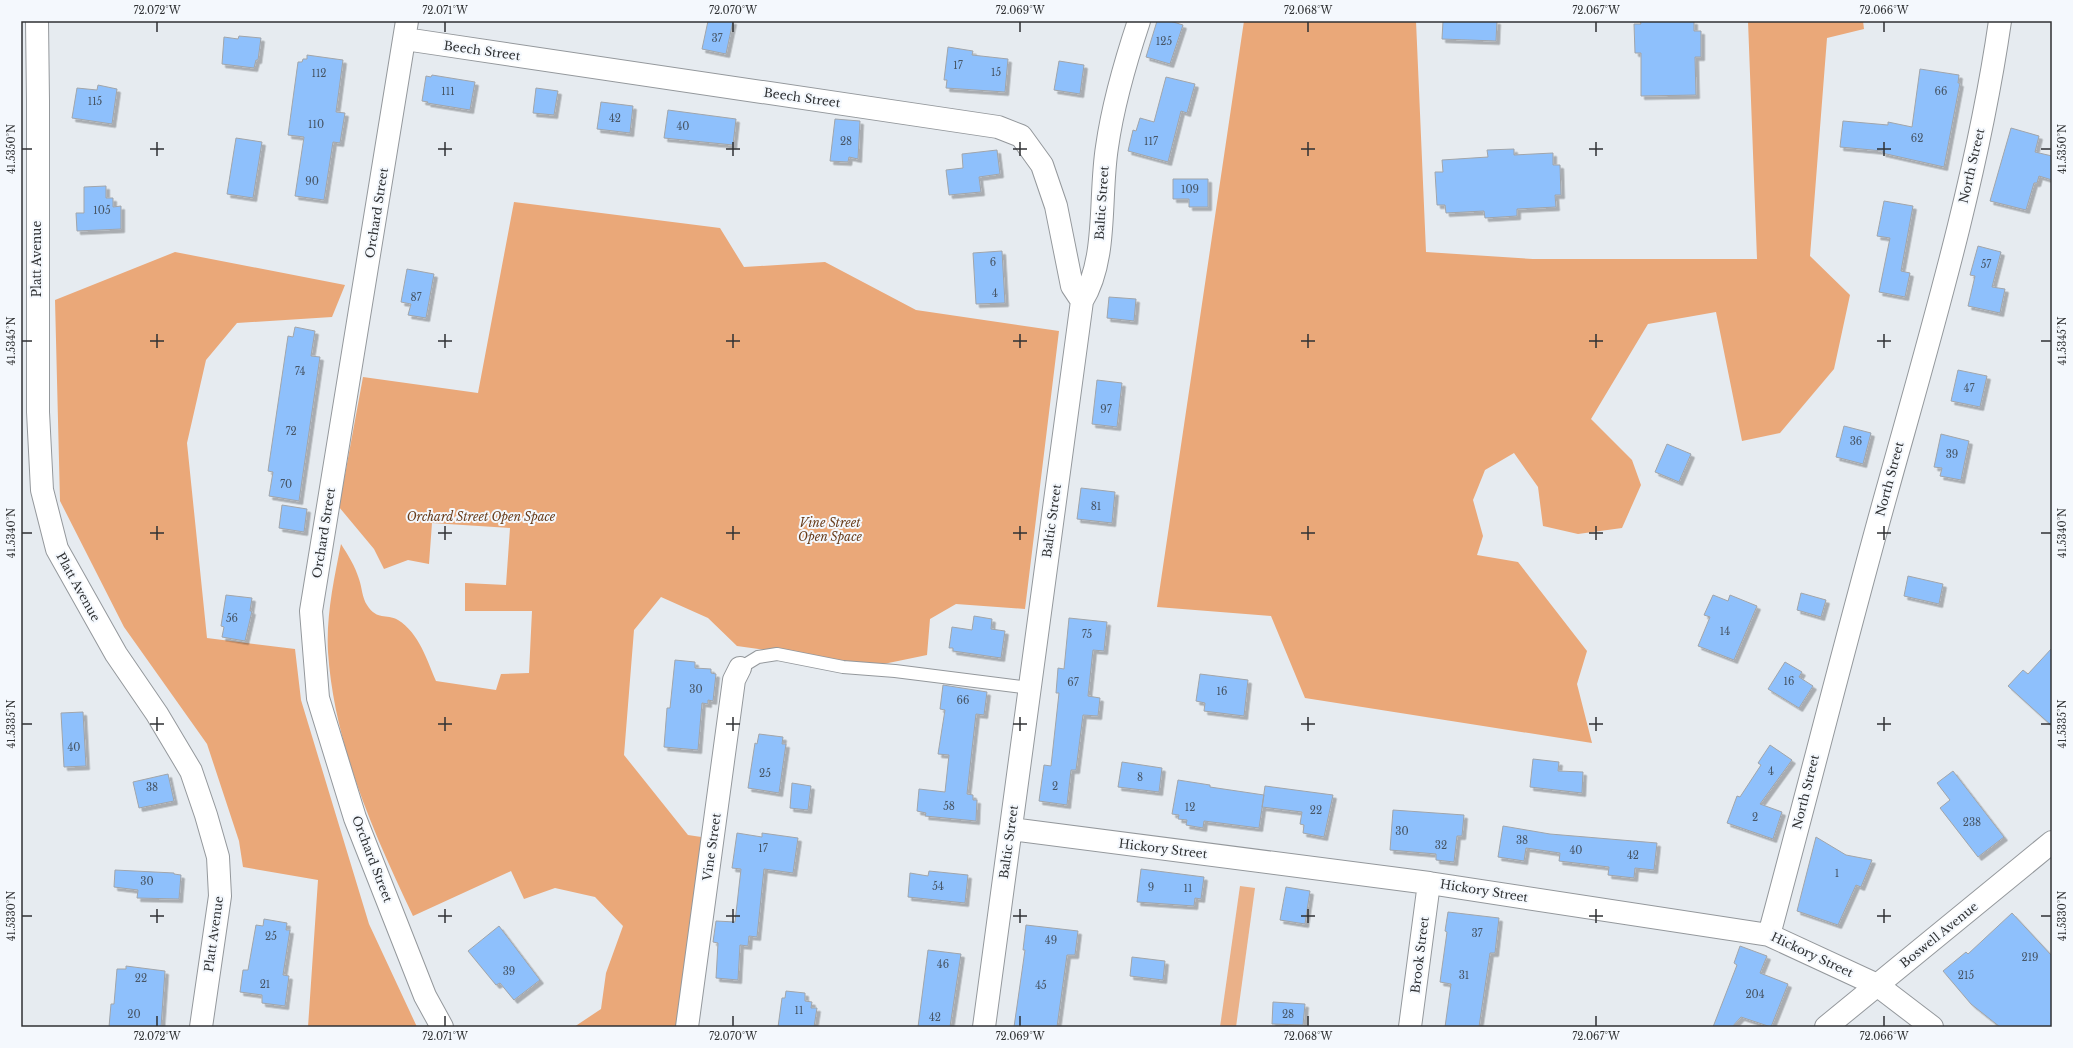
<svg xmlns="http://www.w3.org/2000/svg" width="2073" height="1048" font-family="'Libre Baskerville',serif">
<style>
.green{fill:#eab189}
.forest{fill:#eaa879}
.building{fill:#8ec0fc;stroke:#a1a5aa;filter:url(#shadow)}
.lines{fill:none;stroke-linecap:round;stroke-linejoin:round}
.service-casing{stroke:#94989c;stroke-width:14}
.minor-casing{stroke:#94989c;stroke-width:24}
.tertiary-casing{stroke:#94989c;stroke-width:24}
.service{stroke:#fff;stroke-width:12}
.minor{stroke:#fff;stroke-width:22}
.tertiary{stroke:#fff;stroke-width:22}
.ticks{fill:none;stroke:#2f3133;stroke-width:1.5}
.labels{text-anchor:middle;stroke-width:4;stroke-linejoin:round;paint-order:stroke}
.number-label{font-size:10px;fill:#475565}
.street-label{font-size:12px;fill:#2f3133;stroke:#f4f8fd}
.park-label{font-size:12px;font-style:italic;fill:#673b19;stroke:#f4f8fd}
.neatline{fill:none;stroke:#2f3133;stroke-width:1.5}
.ticks-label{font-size:10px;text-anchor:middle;fill:#2f3133}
</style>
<defs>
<filter id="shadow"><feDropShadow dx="3.5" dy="3.5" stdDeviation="0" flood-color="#0004"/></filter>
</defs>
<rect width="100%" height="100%" fill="#e6ebf0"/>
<path class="green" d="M1240,886L1255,888L1236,1027H1220Z"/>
<path class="forest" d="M1244,21H1416L1426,252L1533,259H1757L1748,21H1863L1864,29L1827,38L1810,256L1850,295L1834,369L1780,433L1742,441L1716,312L1648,324L1591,419L1632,460L1641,485L1622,528L1578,534L1543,526L1538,487L1514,453L1485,470L1473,500L1483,536L1477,555L1518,562L1587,651L1577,684L1592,743L1305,698L1271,616L1157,607Z
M514,202L720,228L744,267L825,262L916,310L1059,331L1025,609L956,604L930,619L927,655L869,667L866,664L737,646L708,618L661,597L634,630L624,755L688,835L708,838L678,1027H574L601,1009L606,973L623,926L595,897L555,888L524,899L511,871L413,916C374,834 334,744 328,652C326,616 334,579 341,544C348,555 355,566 359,579C362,587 362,598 367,605C377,621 386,613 398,620C419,633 427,660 436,681L496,690L501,674L529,673L532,611H465V583L506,585L510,528L432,523L429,564L408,560L384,569L374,549L339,507L363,377L478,393Z
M175,252L345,285L332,317L237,323L206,360L187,443L207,638L295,649L301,700L369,924L417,1027H308L318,880L243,867L239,841L207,744L124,627L60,501L55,300Z"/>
<path class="building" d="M708,21H733L726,54L702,49Z
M1157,21H1170L1183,25L1170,64L1146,57Z
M1443,21H1497L1496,41L1442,39Z
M1640,21H1694V31H1701V57H1695L1696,95L1641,96V53H1635L1634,24H1641Z
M239,36L261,38L258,60H256L254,68L222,64L224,37L238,39Z
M948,47L973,51L972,55L1008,59L1005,92L946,88L947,80H944Z
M307,55L343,60L336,112L345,113L340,143L333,142L324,200L295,196L304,137L288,135L298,62H302L303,59H307Z
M1059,61L1084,65L1080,94L1054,90Z
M1920,69L1959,75L1958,83H1960L1944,167L1882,153L1883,151L1840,147L1843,121L1888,125V122L1912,127Z
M432,75L475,82L470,110L427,103L428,102L422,101L426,76L431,77Z
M1166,77L1195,84L1187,113L1181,111L1168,162L1128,151L1133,130L1136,131L1140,118L1154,122Z
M98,85L117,89L112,124L72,118L77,88L97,90Z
M536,88L558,91L554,115L533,113Z
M601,102L633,106L630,133L597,129Z
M668,110L736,119L733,145L664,138Z
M835,119L860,121L858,159L849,157L848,162L830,161Z
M2011,128L2039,136L2035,152L2052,156V180L2039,176L2037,183H2034L2026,210L1990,201Z
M236,138L262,142L253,198L227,194Z
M1514,149V155L1553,153V165H1560L1561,195H1555L1556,207L1517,209V216L1485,218L1484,211L1446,213L1445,205H1437L1435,172H1443L1442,160L1488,157L1487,150Z
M997,150L1000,174L979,177L981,192L949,195L946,170L963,168L962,154Z
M1173,179H1208V207H1189V199H1173Z
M106,186V198H113V207L121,206V229L77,231L76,213H84V187Z
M1884,201L1913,206L1901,271L1910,273L1905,297L1879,292L1890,238L1877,236Z
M1978,246L2001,252L1992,287L2005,289L2000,313L1968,306L1975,276L1970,275Z
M1002,251L1005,303L976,304L973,253Z
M407,269L434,274L426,318L408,315L411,304L401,302Z
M1109,297L1136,299L1134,321L1107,318Z
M295,327L315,331L311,356L320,357L299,501L269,496L273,472L268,471L288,336L293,337Z
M1958,370L1987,376L1980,407L1951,401Z
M1097,380L1122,383L1117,427L1092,424Z
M1844,426L1871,433L1863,464L1836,457Z
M1941,434L1969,441L1961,480L1940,476L1942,468L1934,467Z
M1667,444L1691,454L1679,482L1655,472Z
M1081,488L1115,492L1112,523L1077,519Z
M282,505L307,509L304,532L279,528Z
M1908,576L1943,584L1939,604L1904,596Z
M1801,593L1826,600L1821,617L1797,610Z
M226,595L252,598L250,611H252L245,641L222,637L224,627L221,626Z
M1713,595L1728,601L1730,595L1757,606L1734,660L1698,646L1710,617L1704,615Z
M974,616L992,619L991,629L1005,631L1001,658L953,651V648H949L952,627L972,630Z
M1069,618L1107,622L1104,651L1093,650L1088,696L1100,698L1098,716L1083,715L1076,770H1071L1067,805L1039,801L1044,765L1051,766L1059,693H1056L1058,668L1064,669Z
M2052,648V726L2008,686L2023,670L2028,674Z
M675,660L695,662V668L711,669V673L716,674L713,701L708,700V704L702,703L698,750L664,747L667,708H670Z
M1785,662L1802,672L1799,677L1813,686L1799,708L1768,689Z
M1200,674L1248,680L1244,716L1204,711L1205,703L1196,701Z
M943,685L987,692L984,715L976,714L967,794L973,795V800H977L976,821L925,816L926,813L917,811L919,789L945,792L949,755L938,754L945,710L940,709Z
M83,712L86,766L64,767L61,713Z
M759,734L783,737L782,744H786L779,793L748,788L755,743L757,744Z
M1770,745L1792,760L1760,804L1782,812L1773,839L1727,823L1737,796L1740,797L1761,765L1758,763Z
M1533,759L1559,762L1558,771L1583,772L1582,793L1530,787Z
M1122,762L1162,768L1159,792L1118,787Z
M1953,771L2004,837L1978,857L1940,808L1950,800L1937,783Z
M168,774L174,801L139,808L133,782Z
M1178,780L1210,785V787L1264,795L1259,828L1204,821L1203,828L1186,825L1187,820L1178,819L1179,815L1172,814Z
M792,783L811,786L808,810L790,808Z
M1265,786L1333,795L1324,837L1303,833L1304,825L1300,824L1302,812L1262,807Z
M1393,810L1464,815L1462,836H1457L1454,862L1436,860V854L1390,850Z
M1503,826L1550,834L1657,843L1654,870L1635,868L1634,878L1608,875L1609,867L1559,861L1560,853L1526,848L1524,861L1498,857Z
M737,833L762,837V833L798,838L793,873L764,869L757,937L749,936L748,946L740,945L738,980L716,978L718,943L713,942L716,921L735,922L741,869L732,868Z
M1816,837L1846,855L1872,860L1861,887L1856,885L1838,925L1797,911Z
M1141,869L1204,877L1201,899L1195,898L1194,906L1137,902Z
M115,870L174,873V874L181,875L179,899L137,898L138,890L114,887Z
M929,871L968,875L965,903L908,897L910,873L928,876Z
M1286,887L1310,891L1305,924L1280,920Z
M1448,912L1499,918L1495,953H1490L1479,1027H1445L1451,984L1440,982L1447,932L1445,931Z
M2012,913L2052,956V1027H2000L1971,1004L1943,971L1966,952L1968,954Z
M264,919L287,923L286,930H290L283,975L289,976L285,1006L262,1003V995L240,992L243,970H248L256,925L263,926Z
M1026,925L1078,931L1075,955H1067L1057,1027H1014L1025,950H1023Z
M499,926L540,980L514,1000L500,983L496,985L468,951Z
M1740,946L1767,956L1760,973L1788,984L1771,1027L1741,1017L1732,1027H1713L1737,965L1734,963Z
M928,950L961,954L950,1027H918Z
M1132,957L1165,961L1163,980L1130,976Z
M126,966L165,971L161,1027H109L111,1004H114L117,969H126Z
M786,991L805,993V1001L812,1002L811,1008H817L814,1027H778L782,998H785Z
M1273,1002L1305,1004L1303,1025L1272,1024Z"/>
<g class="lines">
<g class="service-casing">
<path id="service" d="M740,668L758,657L777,654L843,667L895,671L1030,688"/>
</g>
<g class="minor-casing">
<path id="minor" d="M37,21L38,101V412L42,490L57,549L116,654L157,714L191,771L206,815L218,857L220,896L201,1027
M407,21L311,611L318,698L355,818L425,996L442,1027
M405,39L998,127L1021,136L1042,165L1056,206L1072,286L1082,301
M1011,829L1429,883L1769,935L1877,985L1932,1027
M1769,935C1809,787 1846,638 1887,491C1930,336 1977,180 2000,21
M687,1027L734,680L740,668
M984,1027L1082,301C1108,259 1099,197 1107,147C1113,104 1125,63 1139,21
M1410,1027L1429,883"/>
</g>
<g class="tertiary-casing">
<path id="tertiary" d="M1826,1027L2052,842"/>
</g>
<use href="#service" class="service"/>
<use href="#minor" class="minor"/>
<use href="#tertiary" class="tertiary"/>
</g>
<path class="ticks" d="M157,22V32M445,22V32M733,22V32M1020,22V32M1308,22V32M1596,22V32M1884,22V32M157,142V156M445,142V156M733,142V156M1020,142V156M1308,142V156M1596,142V156M1884,142V156M22,149H32M150,149H164M438,149H452M726,149H740M1013,149H1027M1301,149H1315M1589,149H1603M1877,149H1891M2041,149H2051M157,334V348M445,334V348M733,334V348M1020,334V348M1308,334V348M1596,334V348M1884,334V348M22,341H32M150,341H164M438,341H452M726,341H740M1013,341H1027M1301,341H1315M1589,341H1603M1877,341H1891M2041,341H2051M157,526V540M445,526V540M733,526V540M1020,526V540M1308,526V540M1596,526V540M1884,526V540M22,533H32M150,533H164M438,533H452M726,533H740M1013,533H1027M1301,533H1315M1589,533H1603M1877,533H1891M2041,533H2051M157,717V731M445,717V731M733,717V731M1020,717V731M1308,717V731M1596,717V731M1884,717V731M22,724H32M150,724H164M438,724H452M726,724H740M1013,724H1027M1301,724H1315M1589,724H1603M1877,724H1891M2041,724H2051M157,909V923M445,909V923M733,909V923M1020,909V923M1308,909V923M1596,909V923M1884,909V923M22,916H32M150,916H164M438,916H452M726,916H740M1013,916H1027M1301,916H1315M1589,916H1603M1877,916H1891M2041,916H2051M157,1016V1026M445,1016V1026M733,1016V1026M1020,1016V1026M1308,1016V1026M1596,1016V1026M1884,1016V1026"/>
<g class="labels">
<g class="number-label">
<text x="717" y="42">37</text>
<text x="1164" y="45">125</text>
<text x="958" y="69">17</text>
<text x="996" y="76">15</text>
<text x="319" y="77">112</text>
<text x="448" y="95">111</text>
<text x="1941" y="95">66</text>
<text x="95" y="105">115</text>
<text x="615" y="122">42</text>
<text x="316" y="128">110</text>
<text x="683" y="130">40</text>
<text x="1917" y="142">62</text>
<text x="846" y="145">28</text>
<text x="1151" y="145">117</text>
<text x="312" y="185">90</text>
<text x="1190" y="193">109</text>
<text x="102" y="214">105</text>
<text x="993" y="266">6</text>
<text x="1986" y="268">57</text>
<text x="995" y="297">4</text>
<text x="416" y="301">87</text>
<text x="300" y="375">74</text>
<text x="1969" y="392">47</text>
<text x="1106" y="413">97</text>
<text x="291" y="435">72</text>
<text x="1856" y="445">36</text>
<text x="1952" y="458">39</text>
<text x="286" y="488">70</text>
<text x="1096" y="510">81</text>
<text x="232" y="622">56</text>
<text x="1725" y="635">14</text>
<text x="1087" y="638">75</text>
<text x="1789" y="685">16</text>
<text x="1073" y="686">67</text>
<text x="696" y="693">30</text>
<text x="1222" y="695">16</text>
<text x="963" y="704">66</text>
<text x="74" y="751">40</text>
<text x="1771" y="775">4</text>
<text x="765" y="777">25</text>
<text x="1140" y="781">8</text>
<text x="1055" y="790">2</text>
<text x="152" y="791">38</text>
<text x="949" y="810">58</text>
<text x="1190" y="811">12</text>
<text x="1316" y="814">22</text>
<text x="1755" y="821">2</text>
<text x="1972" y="826">238</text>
<text x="1402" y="835">30</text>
<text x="1522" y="844">38</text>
<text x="1441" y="849">32</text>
<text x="763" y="852">17</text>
<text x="1576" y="854">40</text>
<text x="1633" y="859">42</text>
<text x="1837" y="877">1</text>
<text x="147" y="885">30</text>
<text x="938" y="890">54</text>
<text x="1151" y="891">9</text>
<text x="1188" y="892">11</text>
<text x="1477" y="937">37</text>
<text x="271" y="940">25</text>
<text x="1051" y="944">49</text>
<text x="2030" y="961">219</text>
<text x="943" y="968">46</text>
<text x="509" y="975">39</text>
<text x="1464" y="979">31</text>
<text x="1966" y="979">215</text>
<text x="141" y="982">22</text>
<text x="265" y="988">21</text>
<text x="1041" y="989">45</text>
<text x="1755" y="998">204</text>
<text x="799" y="1014">11</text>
<text x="134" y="1018">20</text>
<text x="1288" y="1018">28</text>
<text x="935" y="1021">42</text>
</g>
<g class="street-label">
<text transform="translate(482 51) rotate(8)" y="4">Beech Street</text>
<text transform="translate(802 98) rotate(8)" y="4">Beech Street</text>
<text transform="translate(1972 166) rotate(-77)" y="4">North Street</text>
<text transform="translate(1102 203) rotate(-86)" y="4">Baltic Street</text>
<text transform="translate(377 213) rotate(-81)" y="4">Orchard Street</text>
<text transform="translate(37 259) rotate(-90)" y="4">Platt Avenue</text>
<text transform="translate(1890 479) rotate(-75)" y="4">North Street</text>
<text transform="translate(1052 521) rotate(-82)" y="4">Baltic Street</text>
<text transform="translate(324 533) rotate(-81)" y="4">Orchard Street</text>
<text transform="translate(78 587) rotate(61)" y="4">Platt Avenue</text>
<text transform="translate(1806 792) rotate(-76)" y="4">North Street</text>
<text transform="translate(1009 842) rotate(-82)" y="4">Baltic Street</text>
<text transform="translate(712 847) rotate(-82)" y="4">Vine Street</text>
<text transform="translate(1163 849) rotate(7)" y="4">Hickory Street</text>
<text transform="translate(372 859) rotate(69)" y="4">Orchard Street</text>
<text transform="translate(1484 891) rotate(9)" y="4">Hickory Street</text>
<text transform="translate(214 934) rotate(-82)" y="4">Platt Avenue</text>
<text transform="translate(1939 935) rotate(-39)" y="4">Boswell Avenue</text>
<text transform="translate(1420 955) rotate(-83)" y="4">Brook Street</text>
<text transform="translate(1812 955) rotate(25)" y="4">Hickory Street</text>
</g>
<g class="park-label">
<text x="481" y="521">Orchard Street Open Space</text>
<text x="830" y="527">Vine Street<tspan x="830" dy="14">Open Space</tspan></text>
</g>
</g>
<rect width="2073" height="1048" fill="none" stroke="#f4f8fd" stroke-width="44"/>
<rect x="22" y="22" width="2029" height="1004" class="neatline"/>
<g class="ticks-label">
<text x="157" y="14">72.072°W</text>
<text x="445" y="14">72.071°W</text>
<text x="733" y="14">72.070°W</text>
<text x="1020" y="14">72.069°W</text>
<text x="1308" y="14">72.068°W</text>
<text x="1596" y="14">72.067°W</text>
<text x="1884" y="14">72.066°W</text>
<text transform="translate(11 149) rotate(-90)" y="4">41.5350°N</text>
<text transform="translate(2062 149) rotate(-90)" y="4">41.5350°N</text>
<text transform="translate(11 341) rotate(-90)" y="4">41.5345°N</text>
<text transform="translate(2062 341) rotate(-90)" y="4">41.5345°N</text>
<text transform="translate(11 533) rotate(-90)" y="4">41.5340°N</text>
<text transform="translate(2062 533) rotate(-90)" y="4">41.5340°N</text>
<text transform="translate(11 724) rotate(-90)" y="4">41.5335°N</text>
<text transform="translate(2062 724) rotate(-90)" y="4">41.5335°N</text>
<text transform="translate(11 916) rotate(-90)" y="4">41.5330°N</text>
<text transform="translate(2062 916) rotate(-90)" y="4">41.5330°N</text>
<text x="157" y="1040">72.072°W</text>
<text x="445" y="1040">72.071°W</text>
<text x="733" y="1040">72.070°W</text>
<text x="1020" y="1040">72.069°W</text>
<text x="1308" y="1040">72.068°W</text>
<text x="1596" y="1040">72.067°W</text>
<text x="1884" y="1040">72.066°W</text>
</g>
</svg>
